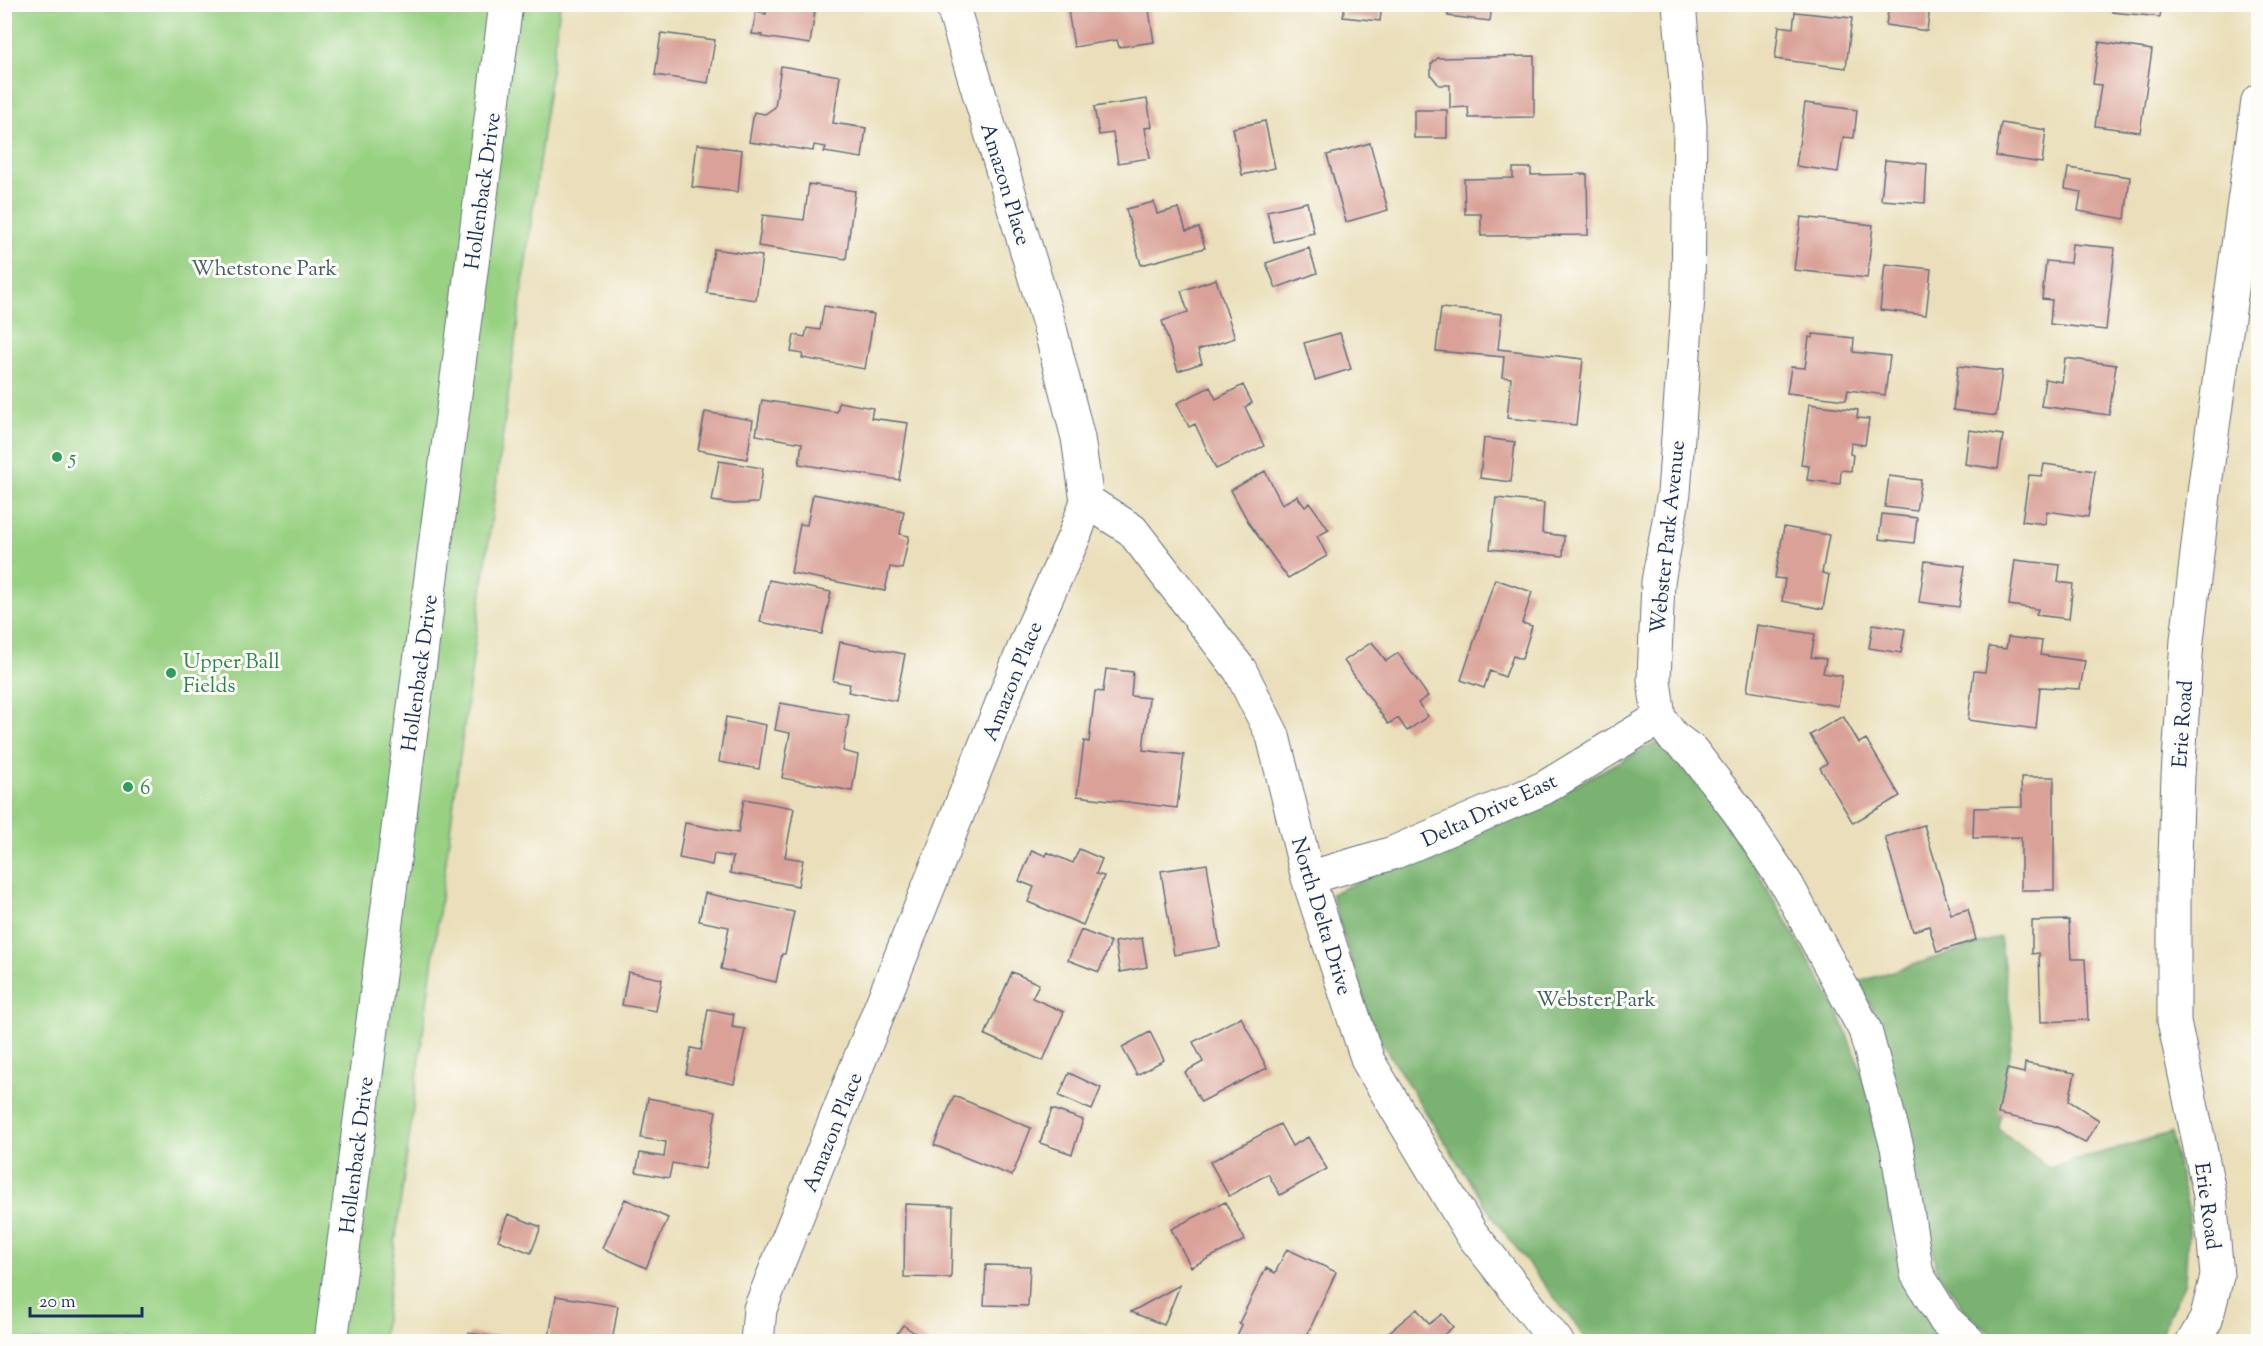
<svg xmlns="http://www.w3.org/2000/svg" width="2263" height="1346" font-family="'Sorts Mill Goudy',serif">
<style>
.green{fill:#99d183;stroke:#5a8070;stroke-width:1.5}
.forest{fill:#7ab371;stroke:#4a7168;stroke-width:1.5}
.building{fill:#d9a197}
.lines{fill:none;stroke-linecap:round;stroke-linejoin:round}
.street-casing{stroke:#636d7e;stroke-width:35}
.street{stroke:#fff;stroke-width:33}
.leisure-dot{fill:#2e9e5b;stroke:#fdfcf7;stroke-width:2}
.labels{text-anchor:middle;stroke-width:6;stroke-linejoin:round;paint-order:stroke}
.street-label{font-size:21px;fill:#1b2f5e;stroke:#fdfcf7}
.park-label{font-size:21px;fill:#416069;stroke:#fdfcf7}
.leisure-label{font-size:21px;fill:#27864d;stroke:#fdfcf7;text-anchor:start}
</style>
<rect width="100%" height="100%" fill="#fdfcf7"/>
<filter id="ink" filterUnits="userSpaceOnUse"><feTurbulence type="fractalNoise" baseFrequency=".0167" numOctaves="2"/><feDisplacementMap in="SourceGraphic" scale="12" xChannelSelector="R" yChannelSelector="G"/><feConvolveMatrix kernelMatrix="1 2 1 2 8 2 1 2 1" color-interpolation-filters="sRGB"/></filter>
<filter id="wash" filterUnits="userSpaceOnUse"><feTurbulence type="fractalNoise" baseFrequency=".008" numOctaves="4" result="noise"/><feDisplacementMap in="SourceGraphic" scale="24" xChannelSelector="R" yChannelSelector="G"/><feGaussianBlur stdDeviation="1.35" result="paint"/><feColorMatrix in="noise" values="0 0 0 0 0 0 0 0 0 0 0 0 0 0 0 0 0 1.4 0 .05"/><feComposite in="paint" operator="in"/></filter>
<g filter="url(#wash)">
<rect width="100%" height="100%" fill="#eadfba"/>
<path class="green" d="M5,5H560L382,1341H5Z"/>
<path class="forest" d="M1657,742L1702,784L1743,847L1837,1009L1864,1078L1884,1174L1898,1268L1922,1312L1950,1341H1588L1494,1219L1371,1026L1331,894L1581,782Z
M2000,937L2013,1031L1999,1129L2049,1168L2170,1133L2189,1213L2185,1282L2157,1341H1999L1967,1313L1937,1271L1912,1156L1879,1025L1859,982Z"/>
<g id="blocks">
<path class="building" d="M767,4H816L810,44L762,37L763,35L752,34L756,12L766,14Z
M1067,4H1148L1154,42L1119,47L1117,40L1074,47Z
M1345,4H1382L1380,21L1343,17Z
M1449,4H1492L1490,21L1448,16Z
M1889,4L1930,7L1927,31L1886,25Z
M2107,4H2162L2160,17L2112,12L2113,7Z
M1795,12L1852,18L1846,68L1775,59L1779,26L1793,28Z
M661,33L715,40L708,83L655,75Z
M2099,42L2152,50L2140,132L2095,126L2101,85L2093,84Z
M1534,56V117L1469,118L1468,107L1450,108V85H1439L1431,75V64L1438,58Z
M781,66L840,76L833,123L866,128L862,158L824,152L826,147L814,145L813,151L749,142L754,112L765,114L775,107Z
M1147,99L1152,127L1145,128L1150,158L1118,163L1113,133L1099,135L1094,107Z
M1805,103L1857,110L1854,138L1843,137L1838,172L1796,166Z
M1414,110H1447V138H1414Z
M1265,121L1275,168L1242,175L1233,128Z
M2001,123L2046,130L2042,163L1996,156Z
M1370,143L1388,210L1346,222L1327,155Z
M697,144L742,150L738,192L692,187Z
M1885,160L1927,164L1925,203L1881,200Z
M1513,168H1531V175L1587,174L1588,235L1481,236V214H1465L1464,179L1513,178Z
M2068,168L2130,177L2125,219L2078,211L2081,192L2065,189Z
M809,184L855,191L846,259L758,246L763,215L804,220Z
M1154,202L1157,214L1179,208L1186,231L1199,228L1205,248L1141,265L1126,209Z
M1307,202L1314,233L1274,242L1267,211Z
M1801,217L1873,225L1867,278L1794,270Z
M2072,244L2115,248L2106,330L2050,324L2052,300L2042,299L2046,261L2070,263Z
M1309,248L1317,273L1276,288L1266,263Z
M714,249L762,256L756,300L707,293Z
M1885,264L1931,269L1926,315L1880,310Z
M1216,279L1235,338L1198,350L1202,363L1178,371L1162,321L1188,312L1181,291Z
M824,306L874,314L865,369L802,358L803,354L791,352L794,335L805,337L807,328L820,330Z
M1441,308L1502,314L1498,349L1583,359L1576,425L1507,418L1511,378L1502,377L1504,357L1436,351Z
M1340,333L1351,369L1315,380L1304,343Z
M1813,334L1854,338L1853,352L1890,356L1885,395L1848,390L1846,400L1787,393L1791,367L1805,368L1809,337L1813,338Z
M2065,358L2116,365L2109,415L2041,406L2045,379L2062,382Z
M1958,366L2002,371L1996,416L1953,410Z
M1243,385L1252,403L1245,407L1264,446L1216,469L1195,424L1189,427L1177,403L1210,387L1216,399Z
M762,400L837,412L839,402L873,408L871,418L908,423L899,480L799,464L802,443L756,435Z
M1809,404L1858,410L1857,418L1869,419L1865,445L1851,443L1850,454L1853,455L1851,471L1841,470L1840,484L1807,480L1809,466L1801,465Z
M705,412L753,420L747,459L698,450Z
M1969,430L2003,435L1998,469L1965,464Z
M1484,438L1515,442L1511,482L1480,478Z
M719,461L763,468L758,503L733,504L712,501Z
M2044,464L2095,471L2088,517L2047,511L2045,524L2022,521L2029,475L2042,476Z
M1265,471L1282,504L1297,496L1305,507L1310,503L1329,530L1317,536L1327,556L1288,578L1250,525L1231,490Z
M1889,476L1921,480L1916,511L1885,507Z
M813,494L904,511L900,534L909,536L902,569L890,567L885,591L791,573L800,524L807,525Z
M1496,498L1544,503L1542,533L1564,536L1563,556L1490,549Z
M1882,514L1917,518L1914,543L1879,539Z
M1784,527L1829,535L1822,573L1829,575L1823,609L1782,601L1785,579L1775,578Z
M2015,560L2060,565L2058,582L2073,584L2069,619L2036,615L2038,609L2009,605Z
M1925,561L1965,566L1959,607L1919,602Z
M1495,579L1532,592L1522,623L1532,626L1522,659L1513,656L1505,677L1490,671L1484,688L1461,680Z
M769,580L831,592L822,634L760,622Z
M1873,624L1905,629L1901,653L1869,648Z
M1757,625L1815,634L1811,657L1826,659L1823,673L1842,676L1838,706L1747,691Z
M2008,637L2042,641L2040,655L2085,661L2080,689L2040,687L2036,729L1968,720L1974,671L1985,672L1989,647L2006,649Z
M840,642L905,654L896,701L848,692L850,684L833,681Z
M1372,642L1386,661L1398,653L1428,696L1418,703L1428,716L1407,731L1398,718L1388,724L1344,661Z
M1106,669L1133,672L1131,696L1149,698L1143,750L1184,755L1177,808L1077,796L1084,741L1089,742L1095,691L1103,692Z
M780,703L849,715L843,751L858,755L852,791L782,778L790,733L775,730Z
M1843,716L1859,743L1866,739L1900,796L1853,823L1820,768L1827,763L1810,735Z
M726,717L766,725L759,769L719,762Z
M2021,777H2054V890H2021V837L1973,838L1974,808L2022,807Z
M744,799L794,808L785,857L803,860L798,886L730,873L733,857L714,854L712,865L679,858L685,823L738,833Z
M1924,825L1951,914L1968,909L1976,940L1937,952L1929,926L1913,931L1885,837Z
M1079,849L1102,859L1096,874L1104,876L1083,925L1028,902L1034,887L1019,881L1032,850L1046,856L1047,852L1073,863Z
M1207,864L1220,947L1174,955L1161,871Z
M705,893L794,912L785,954H782L776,982L721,969L729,927L699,921Z
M2069,920L2071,959H2085L2088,1020L2041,1022L2039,953L2032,954V921Z
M1081,930L1111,942L1099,972L1068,960Z
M1142,938L1147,967L1120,972L1115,942Z
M628,972L662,979L656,1011L622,1005Z
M1012,972L1039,984L1032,998L1064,1012L1043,1061L985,1035Z
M708,1009L734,1014L732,1027L745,1029L734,1084L686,1074L691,1048L701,1050Z
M1241,1017L1267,1068L1201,1102L1185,1072L1203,1062L1193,1042Z
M1150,1032L1164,1060L1137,1075L1122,1047Z
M2025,1063L2075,1073L2069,1101L2099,1120L2085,1143L2055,1126L1998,1114L2007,1069L2024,1073Z
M1069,1073L1101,1088L1092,1110L1059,1096Z
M954,1096L1031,1128L1012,1176L934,1145Z
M648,1098L716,1111L705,1169L672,1163L669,1178L636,1172L640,1153L664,1157L666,1142L641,1138Z
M1052,1109L1083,1120L1072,1154L1040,1143Z
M1280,1124L1292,1146L1308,1137L1327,1169L1280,1195L1268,1174L1229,1196L1210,1162Z
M625,1199L668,1218L646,1268L603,1248Z
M1225,1202L1245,1240L1191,1267L1171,1229Z
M905,1204L953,1206L951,1278L904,1277Z
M508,1214L541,1227L531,1253L498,1240Z
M1287,1249L1336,1272L1304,1342H1244L1236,1338L1242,1325L1239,1323L1266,1268L1275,1273Z
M986,1265L1030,1266L1028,1306L984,1305Z
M1180,1285L1164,1325L1131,1312Z
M556,1296L618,1306L612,1342H548Z
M1417,1309L1429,1324L1442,1314L1453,1327L1440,1338L1443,1342H1384L1382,1338Z
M903,1325L928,1342H891Z
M469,1333L509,1339V1342H468Z"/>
</g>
</g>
<g filter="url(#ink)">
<use href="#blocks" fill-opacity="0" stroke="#636d7e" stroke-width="1.5"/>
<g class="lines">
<g class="street-casing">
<path id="street" d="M1679,4L1690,126L1688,297L1674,493L1658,582L1654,680L1659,718L1673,737L1692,751L1738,811L1787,885L1865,1030L1897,1147L1917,1274L1945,1320L1969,1342
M1087,501L1132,530L1240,670L1273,736L1308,878L1368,1061L1471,1233L1557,1342
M1308,878L1393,853L1544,788L1659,718
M331,1342L506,4
M757,1342L760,1309L1028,638L1074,537L1087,501L1078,438L1049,324L952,4
M2193,1342L2206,1320L2217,1276L2210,1196L2174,1021V882L2178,776L2187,640L2206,477L2258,101"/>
</g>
<use href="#street" class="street"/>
</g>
</g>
<g class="leisure-dot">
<circle cx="57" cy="457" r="6"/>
<circle cx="171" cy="673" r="6"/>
<circle cx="128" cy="787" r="6"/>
</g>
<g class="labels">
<g class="street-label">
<text transform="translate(1006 184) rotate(73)" y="7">Amazon Place</text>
<text transform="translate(482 191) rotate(-82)" y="7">Hollenback Drive</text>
<text transform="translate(1667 537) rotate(-84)" y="7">Webster Park Avenue</text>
<text transform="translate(419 673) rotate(-82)" y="7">Hollenback Drive</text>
<text transform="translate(1012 681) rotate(-68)" y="7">Amazon Place</text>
<text transform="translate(2182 724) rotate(-86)" y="7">Erie Road</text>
<text transform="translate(1489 810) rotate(-25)" y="7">Delta Drive East</text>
<text transform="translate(1322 916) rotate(73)" y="7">North Delta Drive</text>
<text transform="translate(832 1132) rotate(-68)" y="7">Amazon Place</text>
<text transform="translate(356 1155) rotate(-83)" y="7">Hollenback Drive</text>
<text transform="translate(2208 1206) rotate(82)" y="7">Erie Road</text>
</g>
<g class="park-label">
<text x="264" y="275">Whetstone Park</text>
<text x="1596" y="1006">Webster Park</text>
</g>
<g class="leisure-label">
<text x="69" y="464">5</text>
<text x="183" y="668">Upper Ball<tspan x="183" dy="24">Fields</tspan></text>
<text x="140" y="794">6</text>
</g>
</g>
<rect width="2263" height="1346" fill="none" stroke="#fdfcf7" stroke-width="24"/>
<path d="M30 1307v9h112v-9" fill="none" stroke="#1b2f5e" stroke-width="3"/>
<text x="39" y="1307" font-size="18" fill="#1b2f5e" stroke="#fdfcf7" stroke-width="4.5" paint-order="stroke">20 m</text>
</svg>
